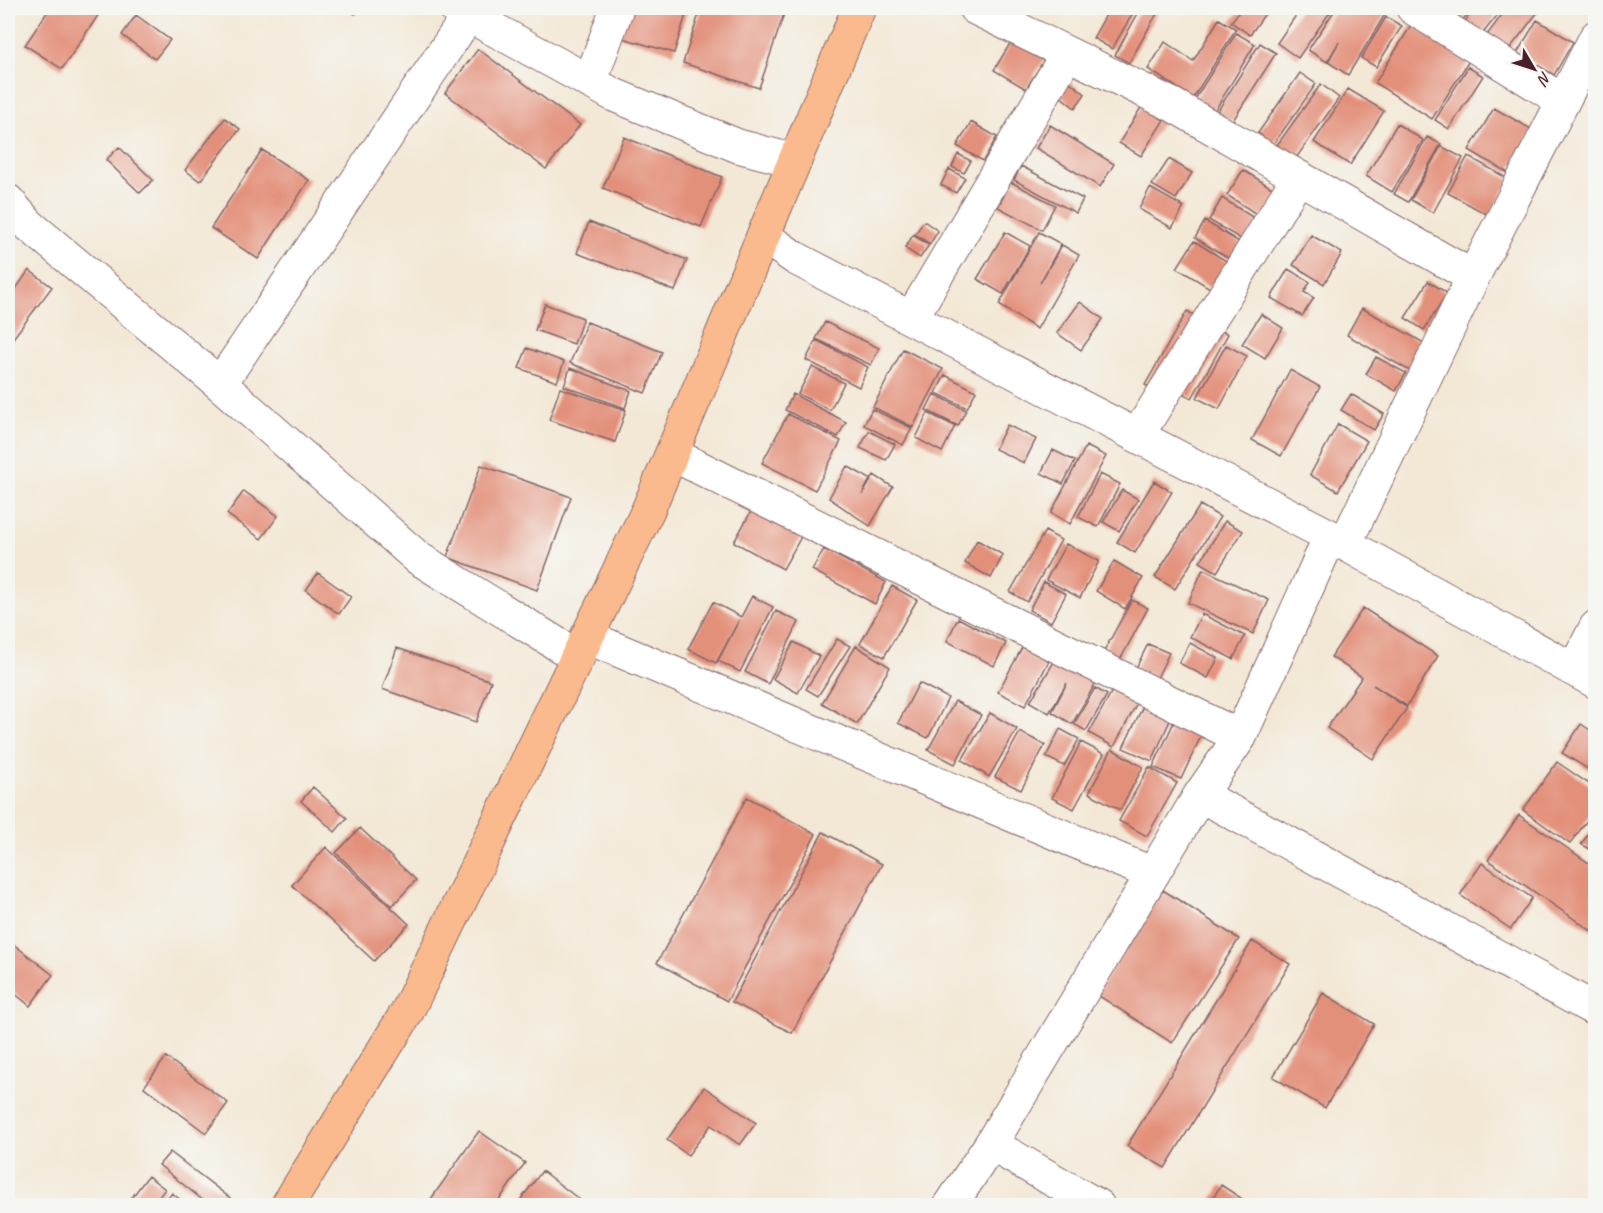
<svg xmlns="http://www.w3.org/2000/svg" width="1603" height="1213" font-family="Caveat,sans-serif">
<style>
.building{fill:#e3907a}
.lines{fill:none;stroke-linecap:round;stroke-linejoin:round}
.street-casing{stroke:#856567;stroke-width:35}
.primary-casing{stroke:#856567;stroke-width:35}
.street{stroke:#fff;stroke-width:33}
.primary{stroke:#fbba8d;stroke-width:33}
</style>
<rect width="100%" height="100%" fill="#f6f6f2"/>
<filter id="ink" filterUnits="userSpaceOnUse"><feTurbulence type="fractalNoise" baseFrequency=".0167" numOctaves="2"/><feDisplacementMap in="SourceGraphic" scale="12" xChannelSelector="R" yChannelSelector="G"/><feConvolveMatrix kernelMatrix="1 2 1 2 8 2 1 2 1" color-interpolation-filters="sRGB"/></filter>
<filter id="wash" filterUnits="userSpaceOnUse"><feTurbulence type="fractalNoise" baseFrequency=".008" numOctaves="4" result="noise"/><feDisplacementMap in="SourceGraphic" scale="24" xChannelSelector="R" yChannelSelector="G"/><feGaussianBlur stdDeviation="1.35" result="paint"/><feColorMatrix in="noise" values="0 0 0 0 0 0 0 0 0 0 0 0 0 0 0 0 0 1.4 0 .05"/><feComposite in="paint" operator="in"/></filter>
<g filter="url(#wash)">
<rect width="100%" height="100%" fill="#f3e8d6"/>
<g id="blocks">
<path class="building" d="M50,8H103L62,69L25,45Z
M346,8H360L355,14Z
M628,8H688L674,53L619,37Z
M701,8H786L759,88L683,63Z
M1110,8L1135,9L1112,49L1093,38Z
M1141,8H1160L1129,63L1115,55Z
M1242,8H1269L1250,35L1231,22Z
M1301,8H1333L1298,58L1277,43Z
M1336,8H1378L1386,13L1348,75L1328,62L1339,42L1327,62L1308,50Z
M1439,8H1473L1459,24Z
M1475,8H1503L1480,37L1463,24Z
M1507,8H1541L1508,51L1487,35Z
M136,15L170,40L155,59L122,35Z
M1386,17L1402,26L1376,67L1361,58Z
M1219,19L1236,29L1193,98L1148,69L1165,42L1193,61Z
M1537,20L1573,42L1554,75L1517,53Z
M1412,24L1469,61L1432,119L1375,83Z
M1236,33L1255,44L1214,112L1195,99Z
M1014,37L1046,57L1026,89L994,70Z
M1260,43L1276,53L1232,122L1217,112Z
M478,49L580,125L546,169L445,93Z
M1468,67L1483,76L1449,129L1435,120Z
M1300,73L1316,84L1273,145L1258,133Z
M1070,82L1085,94L1075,108L1060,96Z
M1321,84L1339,98L1296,158L1277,145Z
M1348,89L1384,111L1350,165L1314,142Z
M1142,106L1164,120L1141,156L1119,143Z
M1494,108L1533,130L1508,173L1469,150Z
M225,118L240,129L200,181L185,170Z
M971,122L997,137L983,161L957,146Z
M1397,124L1423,140L1392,192L1366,176Z
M1050,125L1114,164L1100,187L1036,148Z
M624,137L722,177L701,227L603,188Z
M1427,137L1441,144L1408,202L1394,194Z
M1441,146L1463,158L1433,213L1411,200Z
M119,147L153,180L140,193L106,160Z
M262,150L309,180L258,259L211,228Z
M958,154L971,161L964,173L952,167Z
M1468,156L1510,180L1490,216L1448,193Z
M1169,159L1192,173L1176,199L1152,185Z
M1021,166L1083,199L1076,213L1014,180Z
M949,169L965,178L956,193L941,185Z
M1243,170L1280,193L1264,219L1227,195Z
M1011,182L1055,205L1042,230L998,207Z
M1150,188L1184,207L1172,228L1139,209Z
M1222,198L1259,221L1254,247L1209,220Z
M924,221L938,231L930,244L915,234Z
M1205,221L1249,248L1238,264L1195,238Z
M589,222L687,260L675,291L577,253Z
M1005,232L1030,246L1003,294L977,279Z
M1039,232L1061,244L1040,283L1062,245L1079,255L1037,329L999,305Z
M913,235L929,245L920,258L905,248Z
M1311,235L1342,253L1324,284L1293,265Z
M1194,241L1244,272L1228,299L1177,268Z
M1288,269L1310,282L1304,292L1314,298L1302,316L1271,298Z
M29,270L52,287L8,345V300Z
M1428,281L1447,293L1424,330L1405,318Z
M1080,302L1103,319L1081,350L1057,333Z
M545,304L583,318L574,344L535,330Z
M1362,308L1433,348L1417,375L1347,335Z
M1187,311L1211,325L1169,398L1145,385Z
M1261,314L1283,328L1265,358L1242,344Z
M587,322L662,352L645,393L570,363Z
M825,322L879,348L871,365L816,339Z
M1213,326L1228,334L1192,398L1178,391Z
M816,340L868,367L859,387L806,360Z
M1226,345L1247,356L1219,409L1197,398Z
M527,348L564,362L557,382L519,368Z
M903,349L943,369L913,427L873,407Z
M1376,357L1406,373L1396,391L1366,374Z
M812,367L844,383L830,410L798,394Z
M570,368L631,391L625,408L564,386Z
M1290,370L1320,387L1281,456L1252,440Z
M945,375L976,391L967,408L936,393Z
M560,388L626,410L615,442L549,420Z
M793,394L846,422L838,437L785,410Z
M934,394L966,410L958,426L926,410Z
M1351,394L1384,414L1374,430L1341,410Z
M872,409L912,428L903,445L864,425Z
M928,413L955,426L942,452L916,438Z
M788,414L841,441L815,490L762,463Z
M1338,424L1367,441L1338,491L1310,475Z
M1007,425L1036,439L1024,463L995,449Z
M869,431L895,444L886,460L860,448Z
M1086,446L1106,456L1070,524L1051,513Z
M1053,450L1075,461L1063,484L1041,473Z
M481,465L571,497L537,590L447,557Z
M847,466L870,479L862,495L874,475L893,487L870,526L829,498Z
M1100,474L1120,484L1098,527L1078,517Z
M1154,481L1172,492L1135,553L1117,542Z
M1122,490L1138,499L1119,531L1103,522Z
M244,491L278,516L261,539L227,514Z
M758,499L807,526L783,569L734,542Z
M1200,505L1220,517L1175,589L1155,577Z
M1225,521L1243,531L1217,572L1200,562Z
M1045,531L1061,540L1027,602L1010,592Z
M977,540L1003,555L991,578L965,563Z
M1066,544L1099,561L1080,598L1046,580Z
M824,549L886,582L875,604L812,570Z
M1114,561L1143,578L1125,609L1096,591Z
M1203,569L1269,600L1253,634L1188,603Z
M318,573L351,597L339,614L306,590Z
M1044,582L1066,594L1051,622L1029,610Z
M892,586L917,600L884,657L860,644Z
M752,596L773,607L740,672L718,661L739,620L716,663L688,649L713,602L741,617Z
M1132,600L1148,608L1120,660L1104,651Z
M1363,608L1438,656L1407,706L1373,685L1407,708L1373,759L1327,728L1362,677L1331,657Z
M776,611L799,622L768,684L745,672Z
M1202,614L1245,636L1233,659L1190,637Z
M958,618L1006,643L994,666L947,641Z
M837,639L850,646L818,696L806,689Z
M794,642L819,656L798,693L773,679Z
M1190,643L1218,658L1208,678L1179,663Z
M1024,644L1050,659L1025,706L998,692Z
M1148,644L1169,653L1157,678L1136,668Z
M856,646L890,667L857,724L822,703Z
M397,648L491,681L476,722L382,689Z
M1058,655L1099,677L1072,724L1052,712L1067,683L1049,713L1030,702Z
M919,683L948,698L928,738L898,723Z
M1116,684L1140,697L1114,747L1089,733Z
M1095,688L1107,695L1086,731L1074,724Z
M955,701L981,715L955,764L928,750Z
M1144,704L1172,716L1152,761L1123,748Z
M990,713L1017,729L989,777L962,760Z
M1174,722L1202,734L1181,779L1153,767Z
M1581,724L1596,734V774L1562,753Z
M1060,729L1079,739L1064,766L1046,757Z
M1020,732L1045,745L1021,790L995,777Z
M1081,742L1104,754L1074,809L1052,798Z
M1112,749L1143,767L1120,810L1089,793Z
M1557,762L1596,789V808L1570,844L1523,810Z
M1149,767L1177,783L1147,836L1119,821Z
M313,787L347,818L335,832L301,801Z
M747,797L816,834L727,1001L657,963Z
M1519,815L1596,868V934L1488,860Z
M1596,823V853L1581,844Z
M360,828L416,880L392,906L336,853Z
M823,832L882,864L792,1033L732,1002Z
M326,847L409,924L374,961L292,885Z
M1482,863L1532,898L1511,929L1460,895Z
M1163,890L1239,939L1172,1043L1096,994Z
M8,940L53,975L30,1006L8,988Z
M1252,941L1290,964L1165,1168L1127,1146Z
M1323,993L1374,1024L1325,1108L1273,1077Z
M166,1057L228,1103L206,1133L144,1087Z
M704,1087L756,1123L740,1145L711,1125L688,1155L667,1140Z
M479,1131L525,1163L495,1206H426Z
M170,1152L234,1201L231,1206H210L159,1165Z
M542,1171L588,1206H516Z
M148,1176L165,1189L152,1206H129L127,1204Z
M1221,1185L1253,1206H1208Z
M172,1193L188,1206H162Z"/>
</g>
</g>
<g filter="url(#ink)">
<use href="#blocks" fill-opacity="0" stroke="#856567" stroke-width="1.5"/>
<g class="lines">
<g class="street-casing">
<path id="street" d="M455,8L614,95L738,146L795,161
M975,8L1171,104L1473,277
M1413,8L1563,101
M590,82L617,8
M8,201L29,225L220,384L418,558L578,657
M763,236L795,258L1345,544L1596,682
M912,317L1067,54
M220,384L468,16
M1137,436L1298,178
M672,454L1240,737
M587,637L1153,874
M1574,670L1596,627
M1200,795L1596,1010
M991,1144L1098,1206
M950,1206L991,1144L1200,795L1240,737L1329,539L1345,544L1473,277L1596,37"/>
</g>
<g class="primary-casing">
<path id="primary" d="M287,1206L407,1012L648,510L859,8"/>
</g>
<use href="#street" class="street"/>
<use href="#primary" class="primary"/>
</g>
</g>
<rect width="1603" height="1213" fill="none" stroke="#f6f6f2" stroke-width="30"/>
<g transform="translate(1534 69) rotate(129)" stroke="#f6f6f2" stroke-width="4.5" paint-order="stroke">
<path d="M0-4.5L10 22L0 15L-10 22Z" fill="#4a1f2b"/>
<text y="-9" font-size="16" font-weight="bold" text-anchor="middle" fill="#4a1f2b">N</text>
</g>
</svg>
